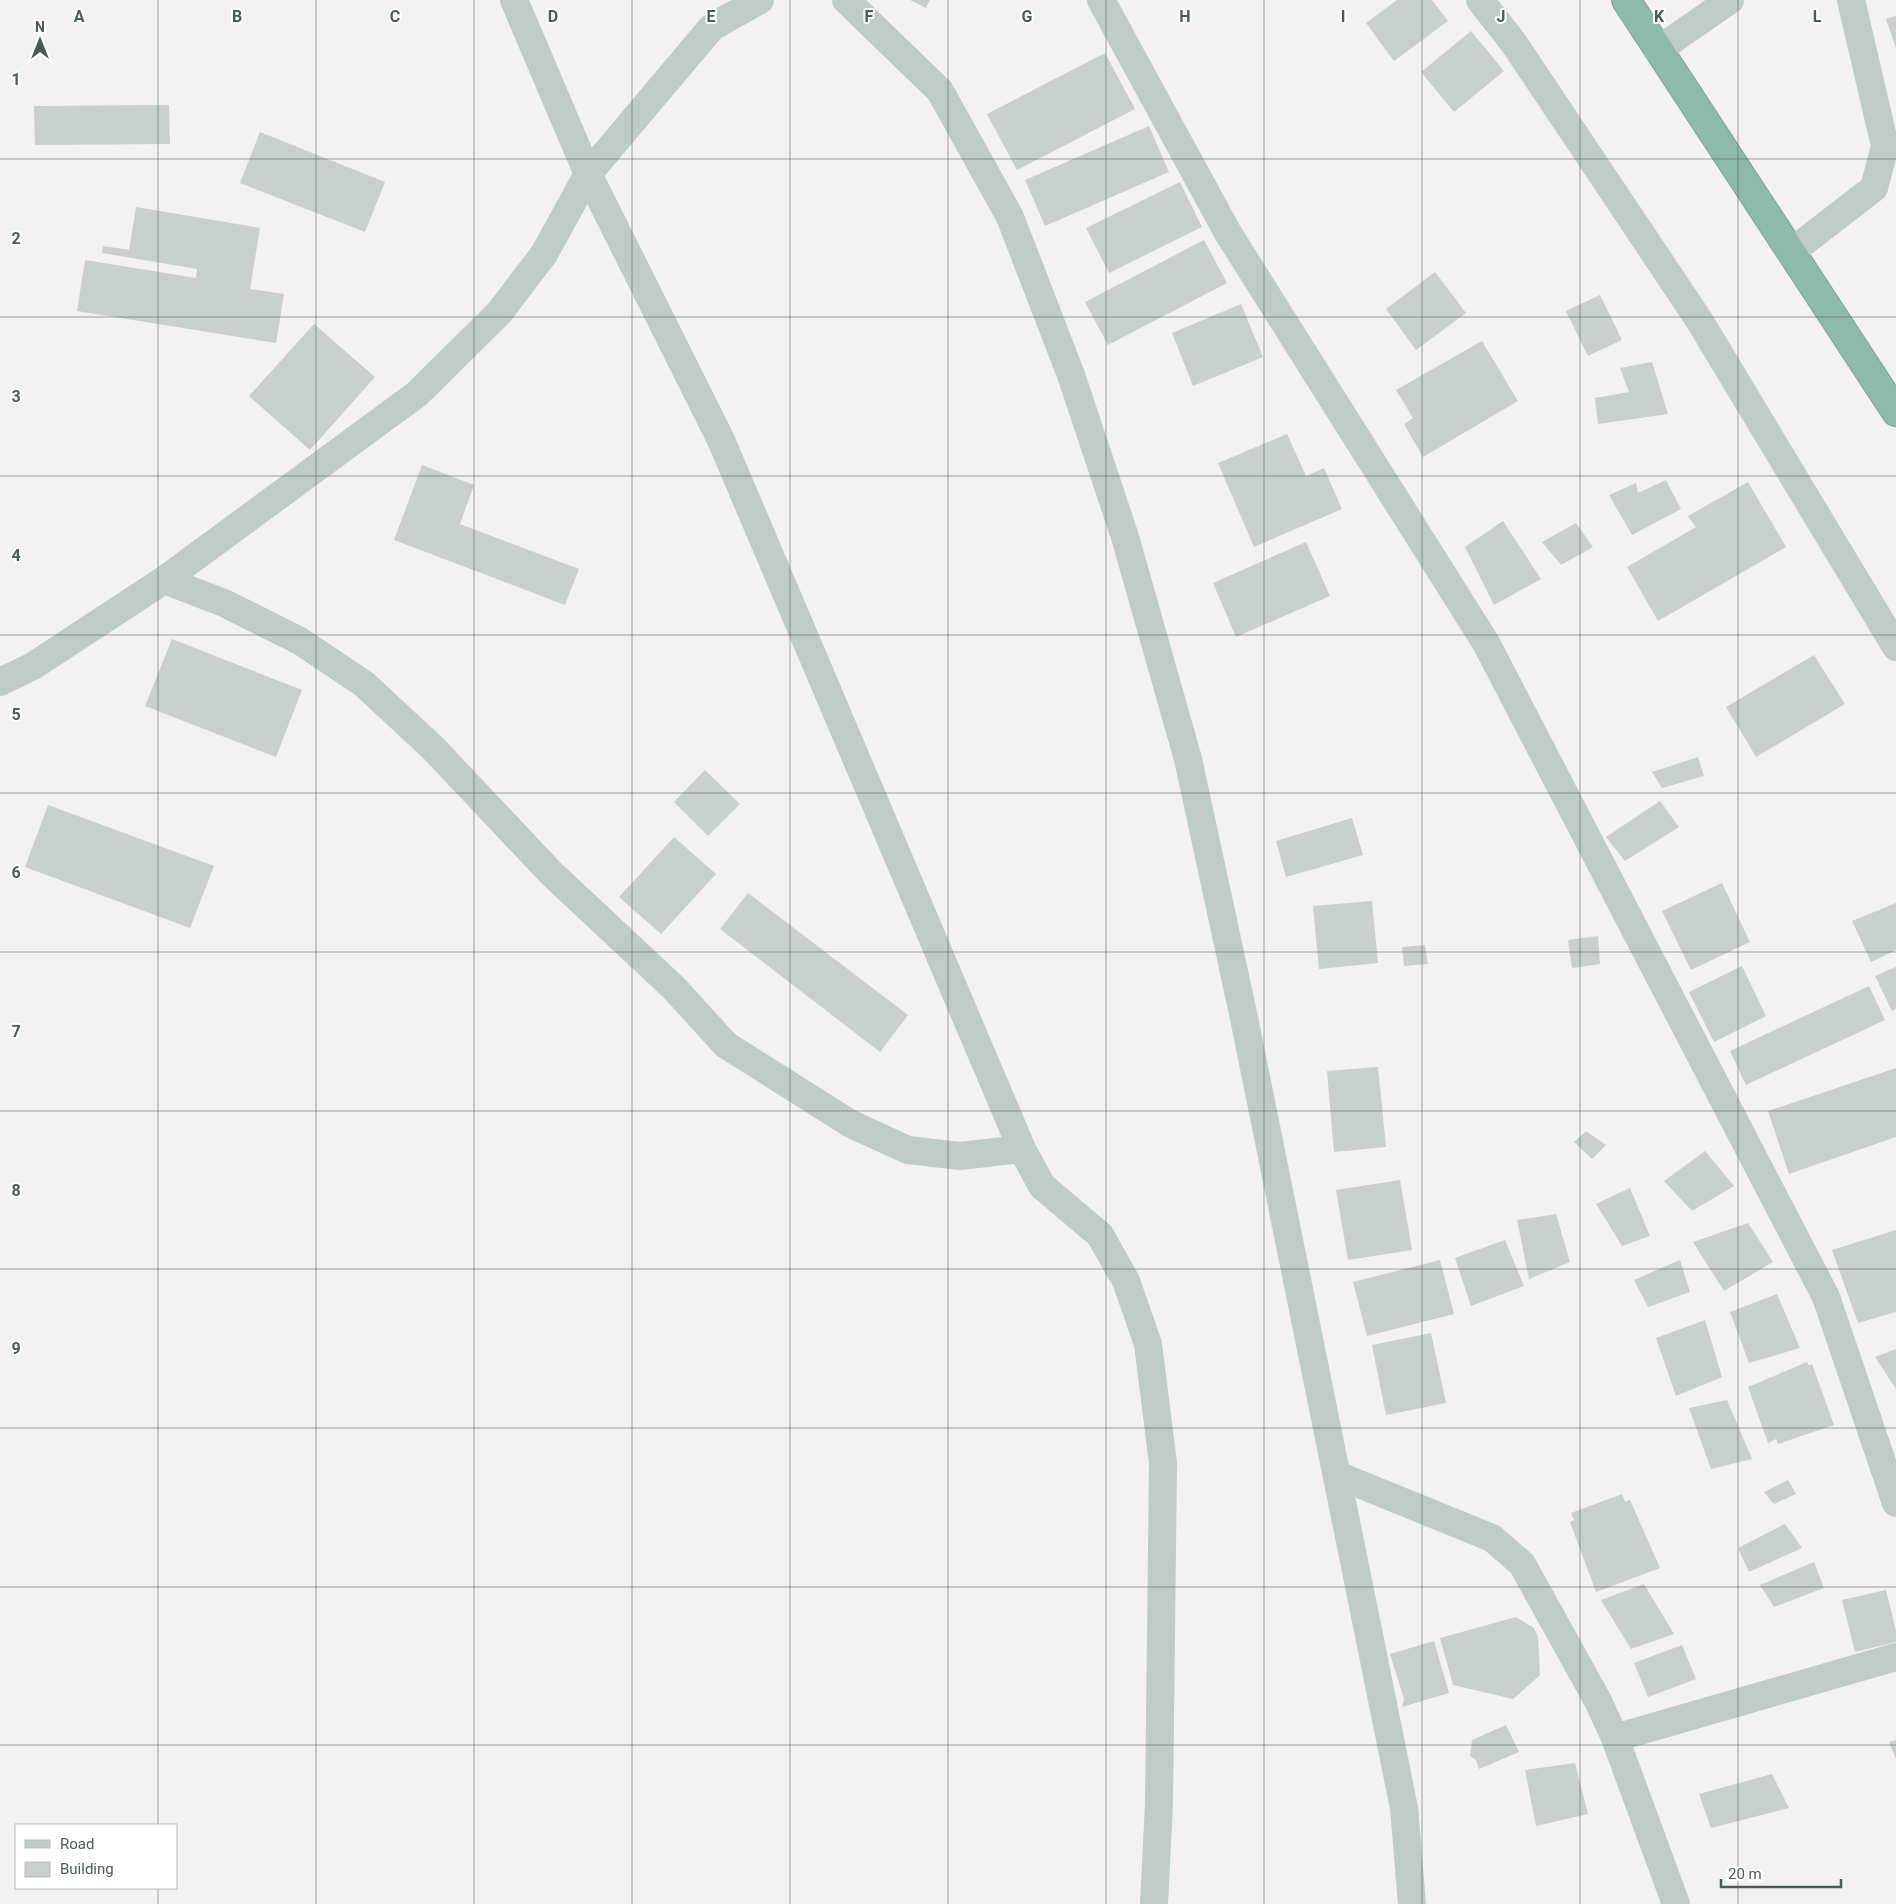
<svg xmlns="http://www.w3.org/2000/svg" width="1896" height="1904" font-family="Roboto,sans-serif">
<style>
.building{fill:#c8cfce}
.lines{fill:none;stroke-linecap:round;stroke-linejoin:round}
.highway-casing{stroke:#7aa499;stroke-width:30}
.street{stroke:#becbc6;stroke-width:28}
.highway{stroke:#8fb9ad;stroke-width:28}
.grid{fill:none;stroke:#4b5c56;stroke-width:1;stroke-opacity:0.55}
.grid-label{font-size:16px;text-anchor:middle;font-weight:bold;fill:#4b5c56;stroke:#fff;stroke-width:4;stroke-linejoin:round;paint-order:stroke}
</style>
<rect width="100%" height="100%" fill="#f3f1f2"/>
<path class="building" d="M910,0H930L926,8Z
M1397,0H1432L1448,21L1394,61L1366,23Z
M1896,16V48L1886,19Z
M1471,31L1504,71L1454,112L1421,72Z
M1105,53L1135,109L1017,170L987,114Z
M169,105L170,144L35,145L34,106Z
M1149,126L1169,172L1045,226L1025,180Z
M260,132L385,182L365,232L240,183Z
M1180,182L1202,227L1109,273L1086,228Z
M136,207L260,228L250,289L284,294L276,343L77,311L85,260L196,278L197,269L102,253L103,246L129,250Z
M1204,240L1227,283L1108,345L1085,302Z
M1435,272L1466,313L1416,350L1386,309Z
M1600,295L1622,340L1588,356L1566,311Z
M1241,304L1263,357L1193,386L1172,333Z
M314,324L375,377L310,450L249,396Z
M1482,341L1518,401L1423,457L1404,424L1413,418L1396,390Z
M1652,362L1668,414L1598,424L1595,398L1629,392L1620,368Z
M1287,434L1306,476L1324,468L1342,509L1254,547L1218,463Z
M422,465L474,485L460,524L579,569L565,605L394,540Z
M1666,480L1681,509L1632,535L1609,495L1636,483L1638,493Z
M1748,482L1786,547L1658,621L1627,567L1696,527L1688,516Z
M1503,521L1541,579L1494,605L1465,547Z
M1576,523L1593,547L1561,565L1542,542Z
M1306,542L1330,596L1236,637L1213,583Z
M172,639L302,690L276,757L145,706Z
M1814,655L1845,704L1756,757L1726,707Z
M1698,757L1704,776L1662,788L1652,772Z
M705,770L740,804L708,836L674,802Z
M1660,801L1679,827L1625,861L1606,837Z
M48,805L214,866L190,928L25,867Z
M1352,818L1363,855L1286,877L1276,841Z
M674,837L716,874L661,934L619,897Z
M1722,883L1750,942L1691,970L1662,911Z
M748,893L908,1015L880,1052L720,929Z
M1372,901L1378,963L1319,969L1313,906Z
M1896,903V950L1871,962L1852,921Z
M1598,936L1600,964L1572,968L1568,940Z
M1425,945L1428,964L1404,966L1402,947Z
M1742,966L1766,1016L1714,1042L1689,992Z
M1896,967V1009L1892,1011L1875,976Z
M1869,986L1885,1020L1746,1085L1730,1051Z
M1378,1067L1386,1147L1334,1152L1327,1071Z
M1896,1068V1137L1789,1174L1768,1111Z
M1586,1131L1606,1145L1592,1159L1574,1142Z
M1705,1151L1734,1186L1692,1211L1664,1181Z
M1400,1180L1412,1250L1348,1260L1336,1190Z
M1630,1188L1650,1236L1622,1246L1596,1204Z
M1556,1214L1570,1262L1529,1279L1517,1220Z
M1748,1223L1773,1262L1724,1291L1693,1242Z
M1896,1230V1312L1858,1323L1832,1250Z
M1505,1240L1524,1286L1471,1306L1455,1258Z
M1440,1260L1454,1314L1367,1336L1353,1282Z
M1680,1260L1690,1292L1648,1307L1634,1280Z
M1777,1294L1800,1348L1749,1363L1730,1312Z
M1705,1320L1722,1377L1676,1396L1656,1338Z
M1431,1333L1446,1403L1386,1415L1372,1345Z
M1896,1349V1389L1875,1357Z
M1807,1362L1808,1365L1812,1364L1834,1425L1778,1444L1776,1439L1768,1443L1748,1387Z
M1727,1400L1752,1459L1711,1469L1689,1408Z
M1788,1480L1796,1494L1774,1504L1764,1492Z
M1622,1494L1625,1502L1630,1500L1660,1568L1596,1592L1570,1522L1574,1520L1571,1513Z
M1785,1524L1802,1548L1749,1572L1738,1548Z
M1814,1562L1824,1588L1774,1607L1760,1585Z
M1644,1584L1674,1634L1631,1649L1601,1600Z
M1886,1590L1896,1631V1642L1855,1652L1842,1600Z
M1516,1617L1534,1628L1538,1637L1540,1675L1513,1699L1453,1685L1440,1638Z
M1434,1641L1449,1693L1402,1707L1404,1699L1390,1654Z
M1682,1645L1696,1679L1648,1697L1634,1663Z
M1506,1725L1519,1752L1479,1769L1476,1760L1470,1756L1472,1740Z
M1896,1740V1759L1889,1742Z
M1575,1763L1588,1814L1536,1826L1525,1770Z
M1772,1774L1789,1808L1711,1828L1699,1794Z"/>
<g class="lines">
<g class="highway-casing">
<path id="highway" d="M1626,0L1896,412"/>
</g>
<path class="street" d="M514,0L588,174L721,440L1022,1149L1042,1186L1100,1235L1126,1281L1148,1344L1163,1463L1159,1804L1154,1904
M846,0L940,91L1010,217L1071,375L1125,537L1188,759L1244,1018L1404,1808L1412,1904
M1101,0L1228,233L1486,643L1826,1297L1896,1503
M1480,0L1513,42L1699,320L1896,647
M1658,50L1730,0
M1791,252L1874,188L1885,146L1851,0
M164,580L224,603L300,641L364,684L433,748L552,874L674,988L726,1045L851,1124L908,1150L960,1156L1022,1149
M0,682L33,666L164,580L417,394L499,313L544,254L588,174L712,27L760,0
M1337,1475L1492,1538L1522,1564L1598,1701L1615,1738L1896,1657
M1615,1738L1676,1904"/>
<use href="#highway" class="highway"/>
</g>
<path class="grid" d="M158,0V1825M316,0V1904M474,0V1904M632,0V1904M790,0V1904M948,0V1904M1106,0V1904M1264,0V1904M1422,0V1904M1580,0V1904M1738,0V1904M0,159H1896M0,317H1896M0,476H1896M0,635H1896M0,793H1896M0,952H1896M0,1111H1896M0,1269H1896M0,1428H1896M0,1587H1896M0,1745H1896M158,1888V1904"/>
<g class="grid-label">
<text x="79" y="22">A</text>
<text x="237" y="22">B</text>
<text x="395" y="22">C</text>
<text x="553" y="22">D</text>
<text x="711" y="22">E</text>
<text x="869" y="22">F</text>
<text x="1027" y="22">G</text>
<text x="1185" y="22">H</text>
<text x="1343" y="22">I</text>
<text x="1501" y="22">J</text>
<text x="1659" y="22">K</text>
<text x="1817" y="22">L</text>
<text x="16" y="85">1</text>
<text x="16" y="244">2</text>
<text x="16" y="402">3</text>
<text x="16" y="561">4</text>
<text x="16" y="720">5</text>
<text x="16" y="878">6</text>
<text x="16" y="1037">7</text>
<text x="16" y="1196">8</text>
<text x="16" y="1354">9</text>
</g>
<rect x="15" y="1824" width="162" height="65" fill="#ffffff" stroke="#b7bebb"/>
<rect x="25" y="1840" width="25" height="8" fill="#becbc6" stroke="#b7bebb"/>
<text x="60" y="1849" font-size="15" fill="#4b5c56">Road</text>
<rect x="25" y="1862" width="25" height="15" fill="#c8cfce" stroke="#b7bebb"/>
<text x="60" y="1874" font-size="15" fill="#4b5c56">Building</text>
<g transform="translate(40 40)" stroke="#ffffff" stroke-width="4" paint-order="stroke">
<path d="M0-4L9 19L0 12L-9 19Z" fill="#4b5c56"/>
<text y="-8" font-size="14" font-weight="bold" text-anchor="middle" fill="#4b5c56">N</text>
</g>
<path d="M1721 1879v8h120v-8" fill="none" stroke="#4b5c56" stroke-width="2.5"/>
<text x="1728" y="1879" font-size="15" fill="#4b5c56" stroke="#ffffff" stroke-width="4" paint-order="stroke">20 m</text>
</svg>
